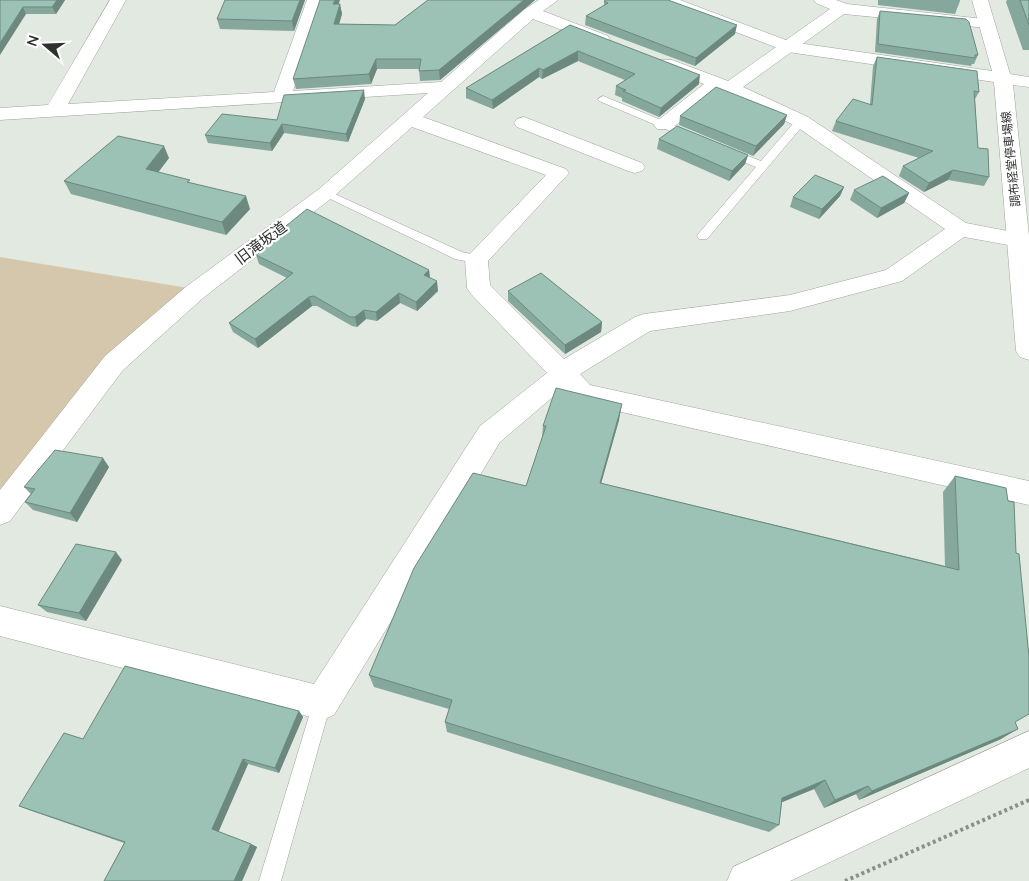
<svg xmlns="http://www.w3.org/2000/svg" width="1029" height="881" font-family="'Nunito Sans','Noto Sans JP',sans-serif">
<style>
.green{fill:#d5c7ab}
.lines{fill:none;stroke-linecap:round;stroke-linejoin:round}
.lane-casing{stroke:#9da49c;stroke-width:1}
.street-casing{stroke:#9da49c;stroke-width:1}
.secondary-casing{stroke:#9da49c;stroke-width:1}
.path{stroke:#8a8f89;stroke-width:4;stroke-dasharray:3 3;stroke-linecap:butt}
.lane{fill:#fff;fill-rule:evenodd}
.street{fill:#fff;fill-rule:evenodd}
.secondary{fill:#fff;fill-rule:evenodd}
.wall{fill:#85a79c}
.shaded-wall{fill:#6c887f}
.building{fill:#9bc2b5;stroke:#6c887f}
.labels{text-anchor:middle;stroke-width:4.5;stroke-linejoin:round;paint-order:stroke}
.far-street-label{font-size:12px;fill:#2e312e;stroke:#fff}
.street-label{font-size:15px;fill:#2e312e;stroke:#fff}
</style>
<rect width="100%" height="100%" fill="#e1e9e0"/>
<path class="green" d="M0,257L188,288L0,497Z"/>
<g class="lines">
<g class="lane-casing">
<path id="lane" d="M603,96L678,127L679,129L674,132L670,131L599,101L598,99Z
M801,118L806,121L805,123L707,239H699L697,236L699,233L756,167L724,154V150H732L761,161L797,119Z
M326,190L462,252L480,256L482,259L476,263L455,259L322,195L320,193Z
M322,694L329,696L331,703L281,881H259L313,703L315,696Z"/>
</g>
<g class="street-casing">
<path id="street" d="M110,0H126L68,104L274,92L307,0H323L293,91L441,82L525,9L539,0H558L543,11L608,36L610,40L608,44L602,45L533,19L423,117L566,169L569,173L488,261L490,285L564,359L635,317L644,314L790,295L886,270L945,229L794,125L719,90L671,129H657L654,125L657,121L704,84L660,68L657,64L660,60H672L728,81L830,9L816,3L814,0H836L847,4L993,20L995,23L993,26L987,28L844,14L743,87L808,117L966,223L1028,235V245L1020,247L964,237L902,281L790,311L650,331L580,374L590,385L1029,481V505L582,403L573,400L562,389L500,442L334,715L322,720L0,636V606L314,684L480,426L547,373L471,294L467,288L465,259L546,175L412,127L333,197L203,298L123,370L10,521L0,525V490L105,356L187,286L319,189L428,93L0,120V108L48,105Z
M524,117L642,163L645,167L642,171L635,173L628,171L517,127L514,123L517,119Z
M1029,731V768L790,881H727L733,867Z"/>
</g>
<g class="secondary-casing">
<path id="secondary" d="M658,0H680L791,42L992,71L972,0H988L1010,74L1029,77V87L1013,85L1029,236V360L1020,357L1016,351L994,82L788,52L660,3Z"/>
</g>
<path class="path" d="M845,881L1029,800"/>
<use href="#lane" class="lane"/>
<use href="#street" class="street"/>
<use href="#secondary" class="secondary"/>
</g>
<path class="wall" d="M0,0H65L56,14H26Z
M305,0L294,31L220,29L217,19Z
M428,0H535L440,80L420,81L419,69H377L371,84L296,89L293,79L339,4H340L342,14L339,24L395,25Z
M878,0H960V1L955,14L878,5Z
M1007,0H1029V50H1023L1006,2Z
M604,1L735,34L695,66L585,25L586,16L604,6Z
M880,11L978,55L974,64H972L971,66L875,52L877,19Z
M570,25L699,84L659,117L622,101V98L615,95L616,86L625,80L578,61L542,79L539,77L493,109L466,98V88Z
M877,57L979,92L975,99L978,148L989,177L984,186L948,180L924,192L899,176L903,166L919,158L832,131L836,121L870,104L873,66Z
M365,99L348,142L284,133L272,151L208,143L205,135L277,120Z
M787,115L784,124L753,156L679,125L680,116Z
M659,139L748,155L745,164L729,181L657,149Z
M169,158L158,172L191,183L250,209L226,235L71,194L64,181Z
M844,187L840,196L819,219L790,207L793,197Z
M854,190L909,193L904,203L877,218L850,200Z
M271,238L429,270L430,278L438,291L417,311L400,303L377,321L366,319L357,327L352,326L317,306H312L258,348L233,332L229,323L287,278L259,264L256,255L272,243Z
M508,291L602,322L601,332L565,354L508,301Z
M619,420L601,483L945,566L943,492L955,476L1015,722L1001,739L859,800L856,794L824,808L814,789L782,802L779,825L769,832L447,732L445,722L449,709L374,687L369,675L526,486L542,438L543,426Z
M109,467L77,522L33,510L25,502L31,494L24,487Z
M122,560L86,621L47,612L38,605Z
M299,711L303,717L279,773L248,764L218,832L251,844L257,847L242,881H104L124,843L29,810L19,806L83,739Z"/>
<path class="shaded-wall" d="M57,0H65L56,14L52,7Z
M300,0H305L294,31L292,21Z
M335,0H340L335,14L333,4Z
M524,0H535L440,80L439,70Z
M340,4L342,14L336,34L334,24Z
M23,7L26,14L0,55V43Z
M737,25L735,34L695,66L696,58Z
M578,51V61L542,79L543,70Z
M376,59L377,69L371,84L369,74Z
M539,68V77L493,109L492,100Z
M700,75L699,84L659,117L661,108Z
M364,90L365,99L348,142L346,134Z
M787,115L784,124L753,156L756,146Z
M282,124L284,133L272,151L270,143Z
M164,146L169,158L151,182L146,169Z
M748,155L745,164L729,181L732,171Z
M953,170L948,180L924,192L929,183Z
M844,187L840,196L819,219L822,209Z
M909,193L904,203L877,218L881,208Z
M246,196L250,209L226,235L222,222Z
M429,270L430,280L424,275Z
M437,281L438,291L417,311L416,302Z
M399,293L400,303L377,321L376,312Z
M309,297L312,306L258,348L255,339Z
M364,310L366,319L357,327L355,317Z
M602,322L601,332L565,354V345Z
M622,404L619,420L597,498L600,483Z
M103,458L109,467L77,522L70,513Z
M116,552L122,560L86,621L79,613Z
M299,711L303,717L279,773L275,768Z
M1018,729L1001,739L859,800L872,791Z
M243,759L248,764L218,833L212,829Z
M825,780L814,789L773,806L782,798Z
M868,786L856,794L824,808L835,800Z
M251,844L257,847L242,881H234Z"/>
<path class="building" d="M0,0H57L52,7H23L0,43Z
M225,0H300L292,21L217,19Z
M320,0H335L333,4H340L334,24L395,25L428,0H524L439,70L419,71L421,59H376L369,74L293,79Z
M606,0H668L737,25L696,58L586,16L608,3L604,1Z
M1020,0H1029V25Z
M880,11L966,19L969,22L978,55H975V58L878,44Z
M570,25L700,75L661,108L623,91L626,90L616,86L635,74L578,51L543,70L539,68L492,100L466,88Z
M877,57L977,71L979,92L974,91L978,148L988,149L989,177L953,170L929,183L903,166L933,151L836,121L853,99L872,105Z
M716,87L787,115L756,146L680,116Z
M364,90L346,134L282,124L270,143L205,135L222,114L277,120L284,95Z
M677,126L748,155L732,171L659,139Z
M118,136L164,146L146,169L190,180L187,182L246,196L222,222L64,181Z
M815,175L844,187L822,209L793,197Z
M883,176L909,193L881,208L854,190Z
M307,209L429,270L424,275L437,281L416,302L399,293L376,312L364,310L355,317H350L314,296L309,297L255,339L229,323L293,273L256,255L276,239L271,238Z
M541,273L602,322L565,345L508,291Z
M556,388L622,404L600,483L959,570L955,476L1006,488L1008,501L1014,502L1016,553L1019,554L1029,657V714L1015,722L1018,729L872,791L868,786L835,800L825,780L782,798L779,825L445,722L452,700L369,675L414,568L473,473L526,486L546,426H543Z
M55,450L103,458L70,513L25,502L35,489L24,487Z
M76,544L116,552L79,613L38,605Z
M125,666L299,711L275,768L243,759L212,829L251,844L234,881H104L125,842L19,806L64,733L83,739Z"/>
<g class="labels">
<g class="far-street-label">
<text transform="translate(1011 159) rotate(-96)" y="4">調布経堂停車場線</text>
</g>
<g class="street-label">
<text transform="translate(261 243) rotate(-37)" y="5">旧滝坂道</text>
</g>
</g>
<g transform="translate(45 45) rotate(289)" stroke="#ffffff" stroke-width="4" paint-order="stroke">
<path d="M0-4L9 19L0 12L-9 19Z" fill="#2e312e"/>
<text y="-8" font-size="14" font-weight="bold" text-anchor="middle" fill="#2e312e">N</text>
</g>
</svg>
